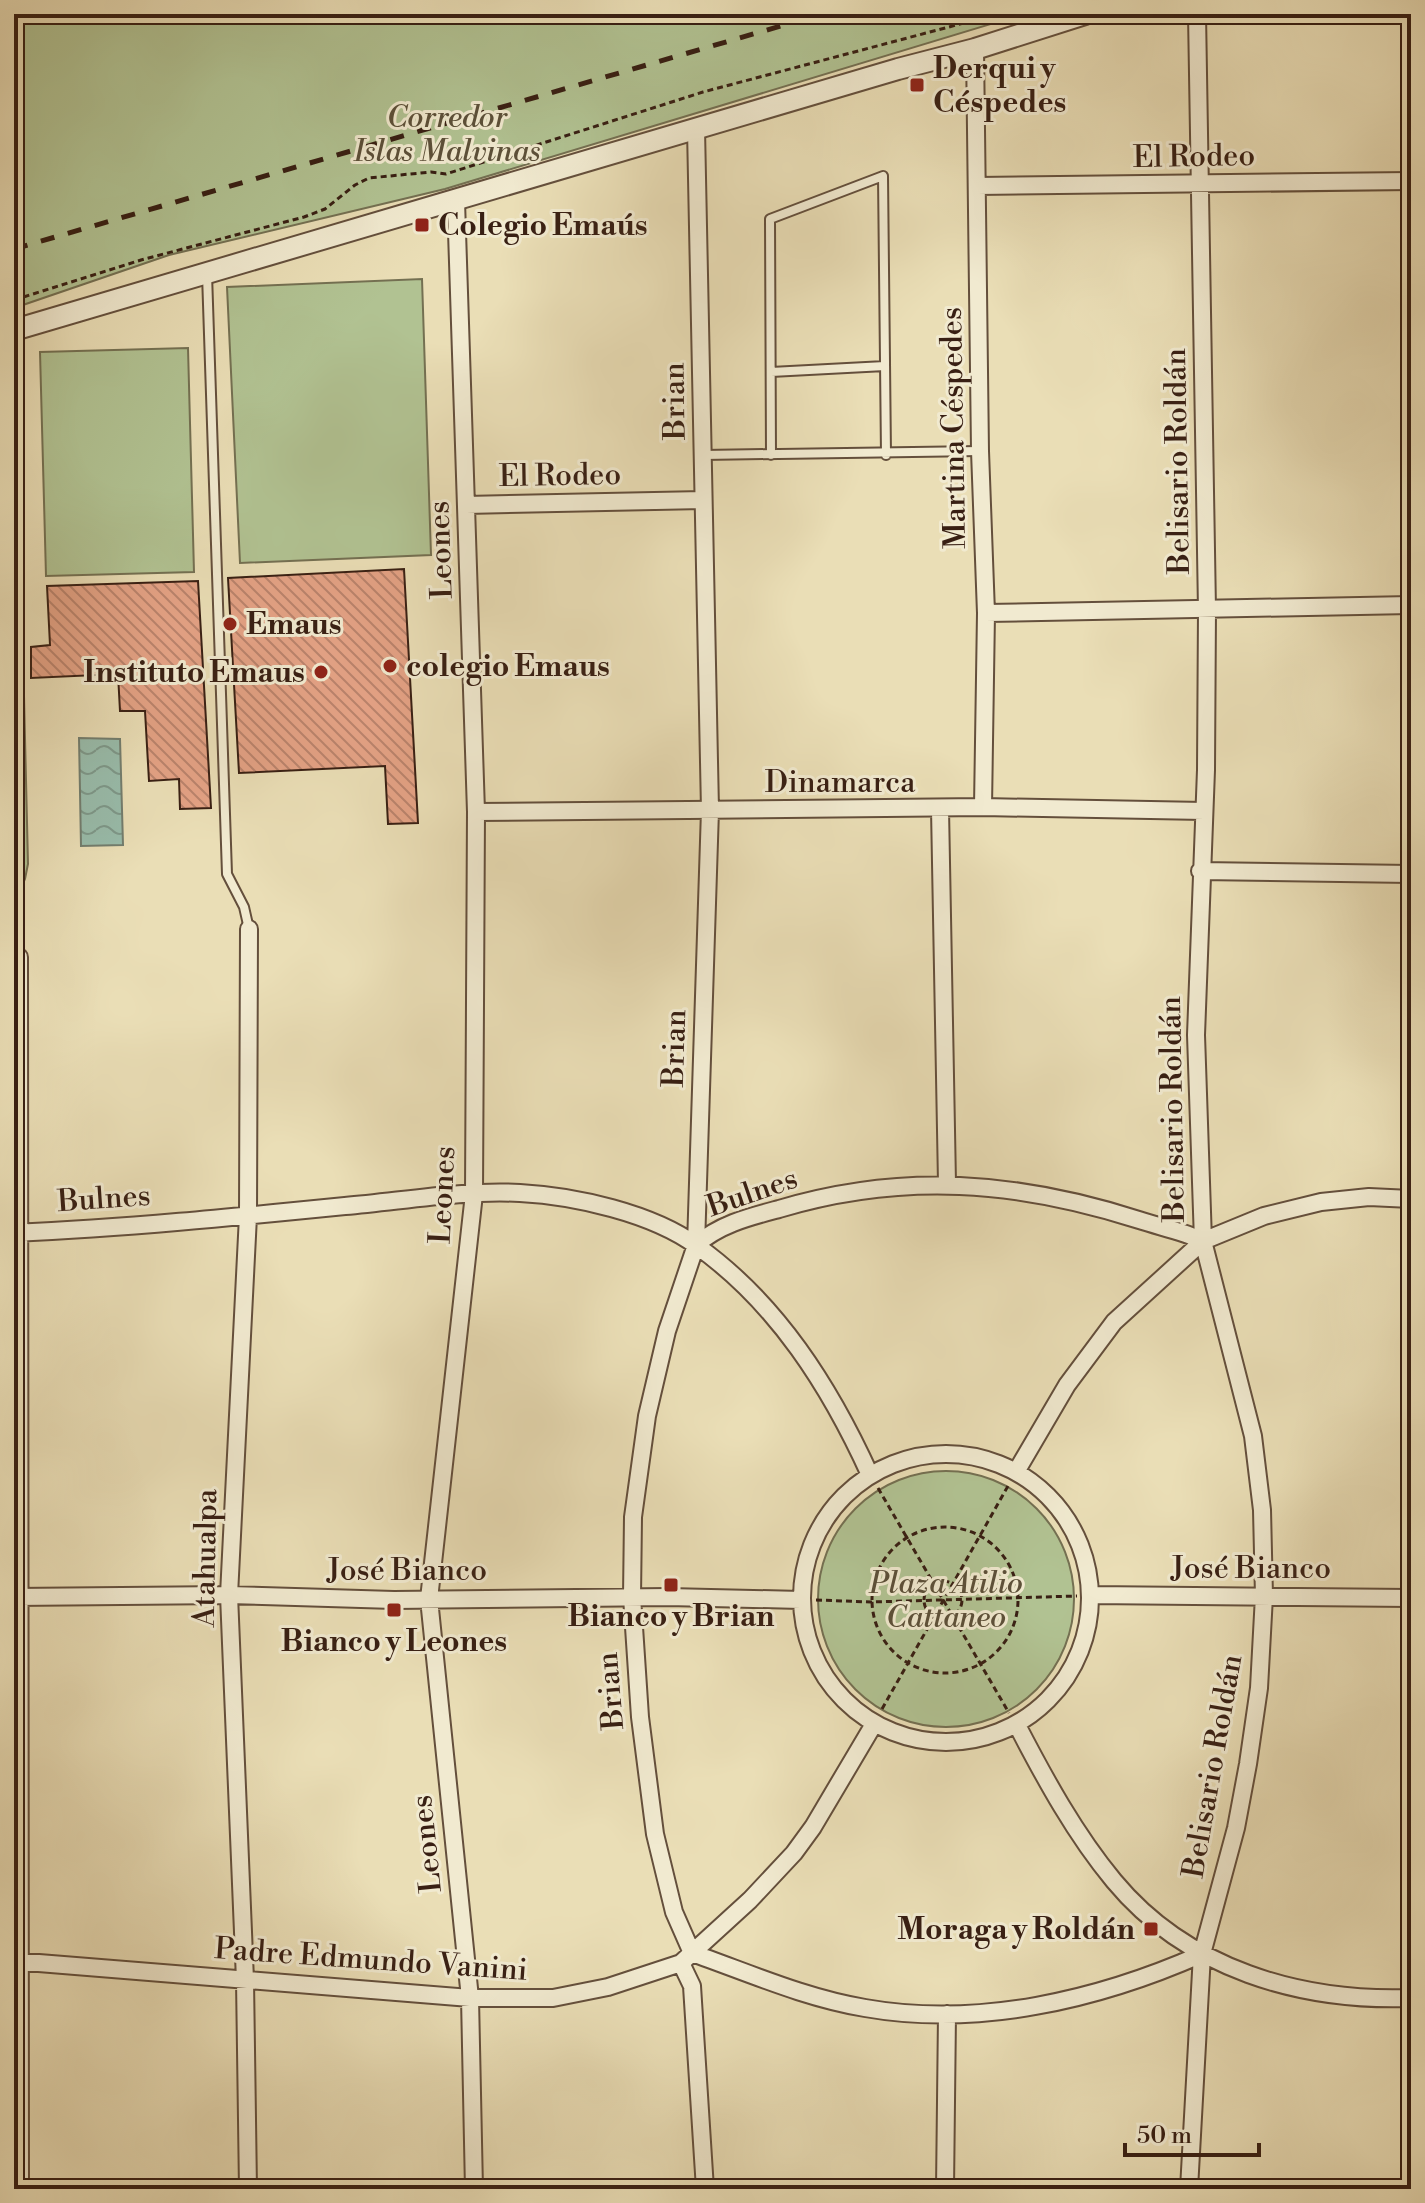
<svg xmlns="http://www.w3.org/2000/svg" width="1425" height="2203" font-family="'Libre Bodoni',serif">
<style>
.green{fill:#b1c292;stroke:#747052;stroke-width:2}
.water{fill:url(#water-waves);stroke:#727d6e;stroke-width:2}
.building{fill:url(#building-back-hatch);stroke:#381f13;stroke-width:2}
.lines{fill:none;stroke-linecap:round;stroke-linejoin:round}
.service-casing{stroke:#644f3c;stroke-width:12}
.minor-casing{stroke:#644f3c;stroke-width:20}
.tertiary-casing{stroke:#644f3c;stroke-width:24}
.path{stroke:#381f13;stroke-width:3;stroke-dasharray:6 4;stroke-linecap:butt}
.service{stroke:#f1ead0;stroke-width:8}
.minor{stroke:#f1ead0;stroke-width:16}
.tertiary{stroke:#f1ead0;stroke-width:20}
.rail{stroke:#381f13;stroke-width:5;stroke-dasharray:14 14;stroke-linecap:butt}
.poi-dot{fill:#8f2418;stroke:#f1ead0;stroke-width:3}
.labels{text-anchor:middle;stroke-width:6;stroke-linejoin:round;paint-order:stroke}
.poi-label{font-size:30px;font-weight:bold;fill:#381f13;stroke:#f1ead0;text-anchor:start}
.park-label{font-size:30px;font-style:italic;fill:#5c5039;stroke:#f1ead0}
.street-label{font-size:30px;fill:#381f13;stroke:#f1ead0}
</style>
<defs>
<pattern id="water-waves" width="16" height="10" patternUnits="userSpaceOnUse" patternTransform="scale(2)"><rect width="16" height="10" fill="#98bcab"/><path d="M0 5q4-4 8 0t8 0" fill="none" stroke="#7d988a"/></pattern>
<pattern id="building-back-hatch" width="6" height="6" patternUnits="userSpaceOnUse" patternTransform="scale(2)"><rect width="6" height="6" fill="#e4a285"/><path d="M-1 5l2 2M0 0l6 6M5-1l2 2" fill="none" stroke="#ba836c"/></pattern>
</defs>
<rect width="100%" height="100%" fill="#eadeb6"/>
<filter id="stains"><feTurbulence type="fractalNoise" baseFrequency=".0025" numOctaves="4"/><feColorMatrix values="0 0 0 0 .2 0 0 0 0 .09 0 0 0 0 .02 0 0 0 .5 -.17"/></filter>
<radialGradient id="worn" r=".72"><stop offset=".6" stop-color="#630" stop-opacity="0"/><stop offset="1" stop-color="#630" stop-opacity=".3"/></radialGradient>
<path class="green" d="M14,14H1024L445,189L169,255L14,308Z
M422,279L431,555L240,563L227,287Z
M188,348L194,572L46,576L40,352Z
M14,627L23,654L28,864L25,879L14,903Z
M818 1599a128 128 0 1 1 256 0a128 128 0 1 1-256 0Z"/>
<path class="water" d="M79,738L120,739L123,845L81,846Z"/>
<path class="building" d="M404,569L418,823L388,824L385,766L239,773L228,578Z
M198,581L211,808L180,809L179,779L149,781L145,711H120L118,674L31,678V647L50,645L47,586Z"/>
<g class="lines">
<g class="service-casing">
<path id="service" d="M207,274L227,874L244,907L249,929
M771,372L885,366
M703,455L980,451
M771,455L770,219L883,176L886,455"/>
</g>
<g class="minor-casing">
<path id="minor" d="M975,49L980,451L986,613L983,807
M977,186L1411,181
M456,201L476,812L474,1194L429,1599L470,1998L474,2189
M466,505L703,500
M986,613L1411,605
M940,809L947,1183
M476,812L983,807L1204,811
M1200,871L1411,874
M19,957L20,2189
M14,1233C124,1228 235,1217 345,1206C403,1201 462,1190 520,1193C575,1196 652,1213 697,1246C777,1303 830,1387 870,1475
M696,1245C720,1224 749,1217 779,1209C903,1172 1017,1181 1139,1220C1160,1227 1183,1231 1203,1241
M802 1598a144 144 0 1 1 288 0a144 144 0 1 1-288 0Z
M1016,1472L1067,1385L1114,1322L1203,1241L1264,1216L1321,1202L1369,1197L1411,1199
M1091,1595L1411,1598
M14,1597L229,1595L394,1600L668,1597L801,1600
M1017,1725C1045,1779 1075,1834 1114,1881C1187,1969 1300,2002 1411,1998
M692,1953L674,1912L655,1834L640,1717L632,1597L633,1517L647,1416L667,1331L696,1245L710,810L696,129
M692,1953C749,1973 805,1998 865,2008C978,2028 1098,2000 1202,1954
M14,1961L470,1998H553L608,1987L681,1963L750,1900L794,1853L813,1827L874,1724
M681,1963L692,1986L705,2189
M248,2189L245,1980L229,1595L248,1216L249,929
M945,2189L947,2014
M1189,2189L1202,1954L1236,1828L1248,1764L1259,1688L1264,1596L1262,1510L1253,1436L1203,1241L1196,1035L1206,770L1207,610L1197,14"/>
</g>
<g class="tertiary-casing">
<path id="tertiary" d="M14,330L898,69L975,49L1085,14"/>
</g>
<path class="path" d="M14,300L141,260L304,217L325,209L355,185L369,178L431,172L446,174L703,92L998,14
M878,1488L1009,1713
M872 1600a73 73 0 1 1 146 0a73 73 0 1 1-146 0Z
M924 1600a19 19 0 1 1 38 0a19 19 0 1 1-38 0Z
M816,1600L871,1602L1077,1596
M882,1709L1008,1486"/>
<use href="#service" class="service"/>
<use href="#minor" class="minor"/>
<use href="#tertiary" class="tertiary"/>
<path class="rail" d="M14,249L822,14"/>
</g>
<g class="poi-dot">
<rect x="909" y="77" width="16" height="16" rx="4"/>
<rect x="414" y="217" width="16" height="16" rx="4"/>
<circle cx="230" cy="624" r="8"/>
<circle cx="390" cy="666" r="8"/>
<circle cx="321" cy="672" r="8"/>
<rect x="663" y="1577" width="16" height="16" rx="4"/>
<rect x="386" y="1602" width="16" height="16" rx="4"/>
<rect x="1143" y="1921" width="16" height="16" rx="4"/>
</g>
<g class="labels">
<g class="poi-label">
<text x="933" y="78">Derqui y<tspan x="933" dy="34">Céspedes</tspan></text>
<text x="438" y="235">Colegio Emaús</text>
<text x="246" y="634">Emaus</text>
<text x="406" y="676">colegio Emaus</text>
<text x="305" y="682" text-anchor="end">Instituto Emaus</text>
<text x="671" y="1626" text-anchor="middle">Bianco y Brian</text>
<text x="394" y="1651" text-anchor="middle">Bianco y Leones</text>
<text x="1135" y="1939" text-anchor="end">Moraga y Roldán</text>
</g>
<g class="park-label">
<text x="447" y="127">Corredor<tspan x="447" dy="34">Islas Malvinas</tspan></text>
<text x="946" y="1593">Plaza Atilio<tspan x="946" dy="34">Cattaneo</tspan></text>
</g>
<g class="street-label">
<text transform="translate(1194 156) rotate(-1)" y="10">El Rodeo</text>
<text transform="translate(674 401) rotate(-91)" y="10">Brian</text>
<text transform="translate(953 428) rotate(-91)" y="10">Martina Céspedes</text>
<text transform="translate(1177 461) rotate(-91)" y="10">Belisario Roldán</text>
<text transform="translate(560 475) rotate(-1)" y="10">El Rodeo</text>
<text transform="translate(440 550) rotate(-92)" y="10">Leones</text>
<text x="840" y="792">Dinamarca</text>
<text transform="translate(674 1048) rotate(-88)" y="10">Brian</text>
<text transform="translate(1172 1109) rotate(-91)" y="10">Belisario Roldán</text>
<text transform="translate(752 1192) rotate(-19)" y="10">Bulnes</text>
<text transform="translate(442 1195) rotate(-87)" y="10">Leones</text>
<text transform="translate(104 1198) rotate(-4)" y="10">Bulnes</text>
<text transform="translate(205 1558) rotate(-89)" y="10">Atahualpa</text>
<text x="1251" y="1578">José Bianco</text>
<text x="407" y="1580">José Bianco</text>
<text transform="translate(610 1691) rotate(-95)" y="10">Brian</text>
<text transform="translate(1212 1766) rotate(-80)" y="10">Belisario Roldán</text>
<text transform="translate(426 1844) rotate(-96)" y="10">Leones</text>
<text transform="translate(371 1959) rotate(4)" y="10">Padre Edmundo Vanini</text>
</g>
</g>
<rect width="1425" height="2203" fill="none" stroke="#eadeb6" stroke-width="48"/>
<rect x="16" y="16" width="1393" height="2171" fill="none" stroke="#381f13" stroke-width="4"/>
<rect x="24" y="24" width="1377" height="2155" fill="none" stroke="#381f13" stroke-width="2"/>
<path d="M1125 2143v12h134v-12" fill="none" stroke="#381f13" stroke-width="4"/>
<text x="1137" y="2143" font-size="24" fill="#381f13" stroke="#f1ead0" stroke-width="6" paint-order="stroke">50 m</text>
<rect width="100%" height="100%" filter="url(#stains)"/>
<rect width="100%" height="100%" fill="url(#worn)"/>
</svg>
